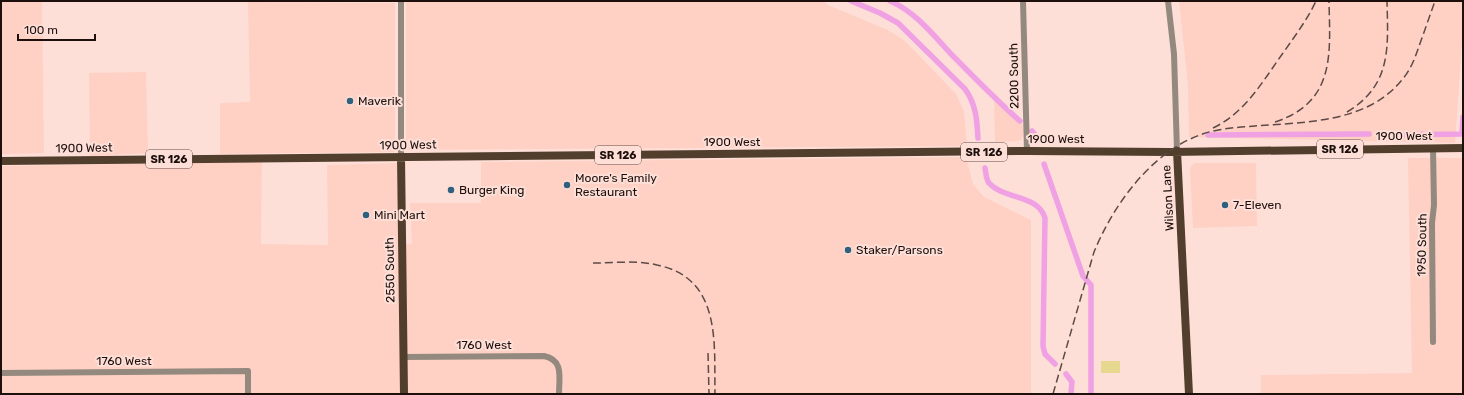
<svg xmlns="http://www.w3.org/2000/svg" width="1464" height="395" font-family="Rubik,sans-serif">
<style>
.built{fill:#ffd0c4}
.pitch{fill:#e7d88f}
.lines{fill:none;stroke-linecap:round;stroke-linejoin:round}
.canal{stroke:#efa1e4;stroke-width:5.5}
.minor{stroke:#94897f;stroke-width:6}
.major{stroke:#513e2c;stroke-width:8}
.rail{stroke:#5c4a46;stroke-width:1.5;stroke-dasharray:8 4;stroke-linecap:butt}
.poi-dot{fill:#2f617f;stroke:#fedfd7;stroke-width:1.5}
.labels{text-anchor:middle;stroke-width:4;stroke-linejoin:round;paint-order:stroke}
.shield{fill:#fedfd7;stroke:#604d49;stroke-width:1}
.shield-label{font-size:11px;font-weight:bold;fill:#1c0f0c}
.street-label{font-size:12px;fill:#1c0f0c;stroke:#fedfd7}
.poi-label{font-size:12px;fill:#1c0f0c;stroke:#fedfd7;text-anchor:start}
</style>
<rect width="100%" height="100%" fill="#fedfd7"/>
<path class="built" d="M1,1H42L44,153L1,154Z
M406,1H823L828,5L888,30L905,41L956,94L964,111L967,146L406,150Z
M1179,1H1463V28L1455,143L1189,137L1188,85Z
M248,2L395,3V152L220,154V103L250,102Z
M146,72L148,153L90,156L89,73Z
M994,99L1023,125V135L1021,140L1017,141L995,142Z
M966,157L973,184L984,197L1031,220V394H1V166L262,162L261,244L328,245L327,165L397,163L399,244H412L410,203H481V162Z
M1408,158H1463V394H1261V375L1412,373Z
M1195,163H1256L1257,226L1193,228L1190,169L1192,165Z"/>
<path class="pitch" d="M1101,361H1120V373H1101Z"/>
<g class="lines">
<path class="canal" d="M851,1L880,13L898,23L965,89C976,104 977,120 978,138
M890,1C916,12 934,36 953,56C975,78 996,100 1020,121
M1032,131L1039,139
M1208,135L1369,134
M1385,135L1462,134L1463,117
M1044,164L1083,276L1091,285V394
M985,168C986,173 986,179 989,183C1004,200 1038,194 1045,218L1043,346L1045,354L1055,364
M1066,374L1072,382L1071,394"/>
<path class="minor" d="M401,1V157
M1023,1L1027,151
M1168,1L1174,54L1177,151
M1433,148L1434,205L1432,223L1433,342
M403,357L544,356C564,360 559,377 559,394
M1,373L248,371V394"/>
<path class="major" d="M1177,151L1189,394
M401,157L404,394
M1,161L1027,151L1171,152L1463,148"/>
<path class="rail" d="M1347,112C1392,85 1388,47 1387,1
M1275,122C1336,102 1330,53 1329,1
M1213,128C1245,113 1263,81 1283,53C1295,36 1307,20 1316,1
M593,263C614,263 637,260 657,265C722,278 714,344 715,394
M708,353L709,394
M1053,394L1094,252C1115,201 1157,144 1213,131C1227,128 1241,127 1255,126C1305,122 1366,123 1401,81C1413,68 1417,51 1423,35C1427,24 1431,12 1435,1"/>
</g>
<g class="poi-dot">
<circle cx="350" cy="101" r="4"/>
<circle cx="567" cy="185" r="4"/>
<circle cx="451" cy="190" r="4"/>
<circle cx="1225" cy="205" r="4"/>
<circle cx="366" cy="215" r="4"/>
<circle cx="848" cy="250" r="4"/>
</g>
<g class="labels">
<g class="shield">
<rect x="1317" y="140" width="46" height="18" rx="3"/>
<rect x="961" y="143" width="46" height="18" rx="3"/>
<rect x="595" y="146" width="46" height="18" rx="3"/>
<rect x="146" y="150" width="46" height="18" rx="3"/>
</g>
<g class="shield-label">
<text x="1340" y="153">SR 126</text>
<text x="984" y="156">SR 126</text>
<text x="618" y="159">SR 126</text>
<text x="169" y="163">SR 126</text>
</g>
<g class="street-label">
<text transform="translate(1014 76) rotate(-91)" y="4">2200 South</text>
<text x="1404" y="140">1900 West</text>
<text x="1056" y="143">1900 West</text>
<text x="732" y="146">1900 West</text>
<text transform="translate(408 145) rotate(-1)" y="4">1900 West</text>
<text transform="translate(84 148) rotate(-1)" y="4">1900 West</text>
<text transform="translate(1168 198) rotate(-93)" y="4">Wilson Lane</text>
<text transform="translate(1422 245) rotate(-89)" y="4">1950 South</text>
<text transform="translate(390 270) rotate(-91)" y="4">2550 South</text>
<text x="484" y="349">1760 West</text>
<text x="124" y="365">1760 West</text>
</g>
<g class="poi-label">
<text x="358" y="105">Maverik</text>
<text x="575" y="182">Moore's Family<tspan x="575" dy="14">Restaurant</tspan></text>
<text x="459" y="194">Burger King</text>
<text x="1233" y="209">7-Eleven</text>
<text x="374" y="219">Mini Mart</text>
<text x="856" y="254">Staker/Parsons</text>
</g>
</g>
<rect width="1464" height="395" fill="none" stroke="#1c0f0c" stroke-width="4"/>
<path d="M18 34v6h77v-6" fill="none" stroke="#1c0f0c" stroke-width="2"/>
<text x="24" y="34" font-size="12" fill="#1c0f0c" stroke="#fedfd7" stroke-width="3" paint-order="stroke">100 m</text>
</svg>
